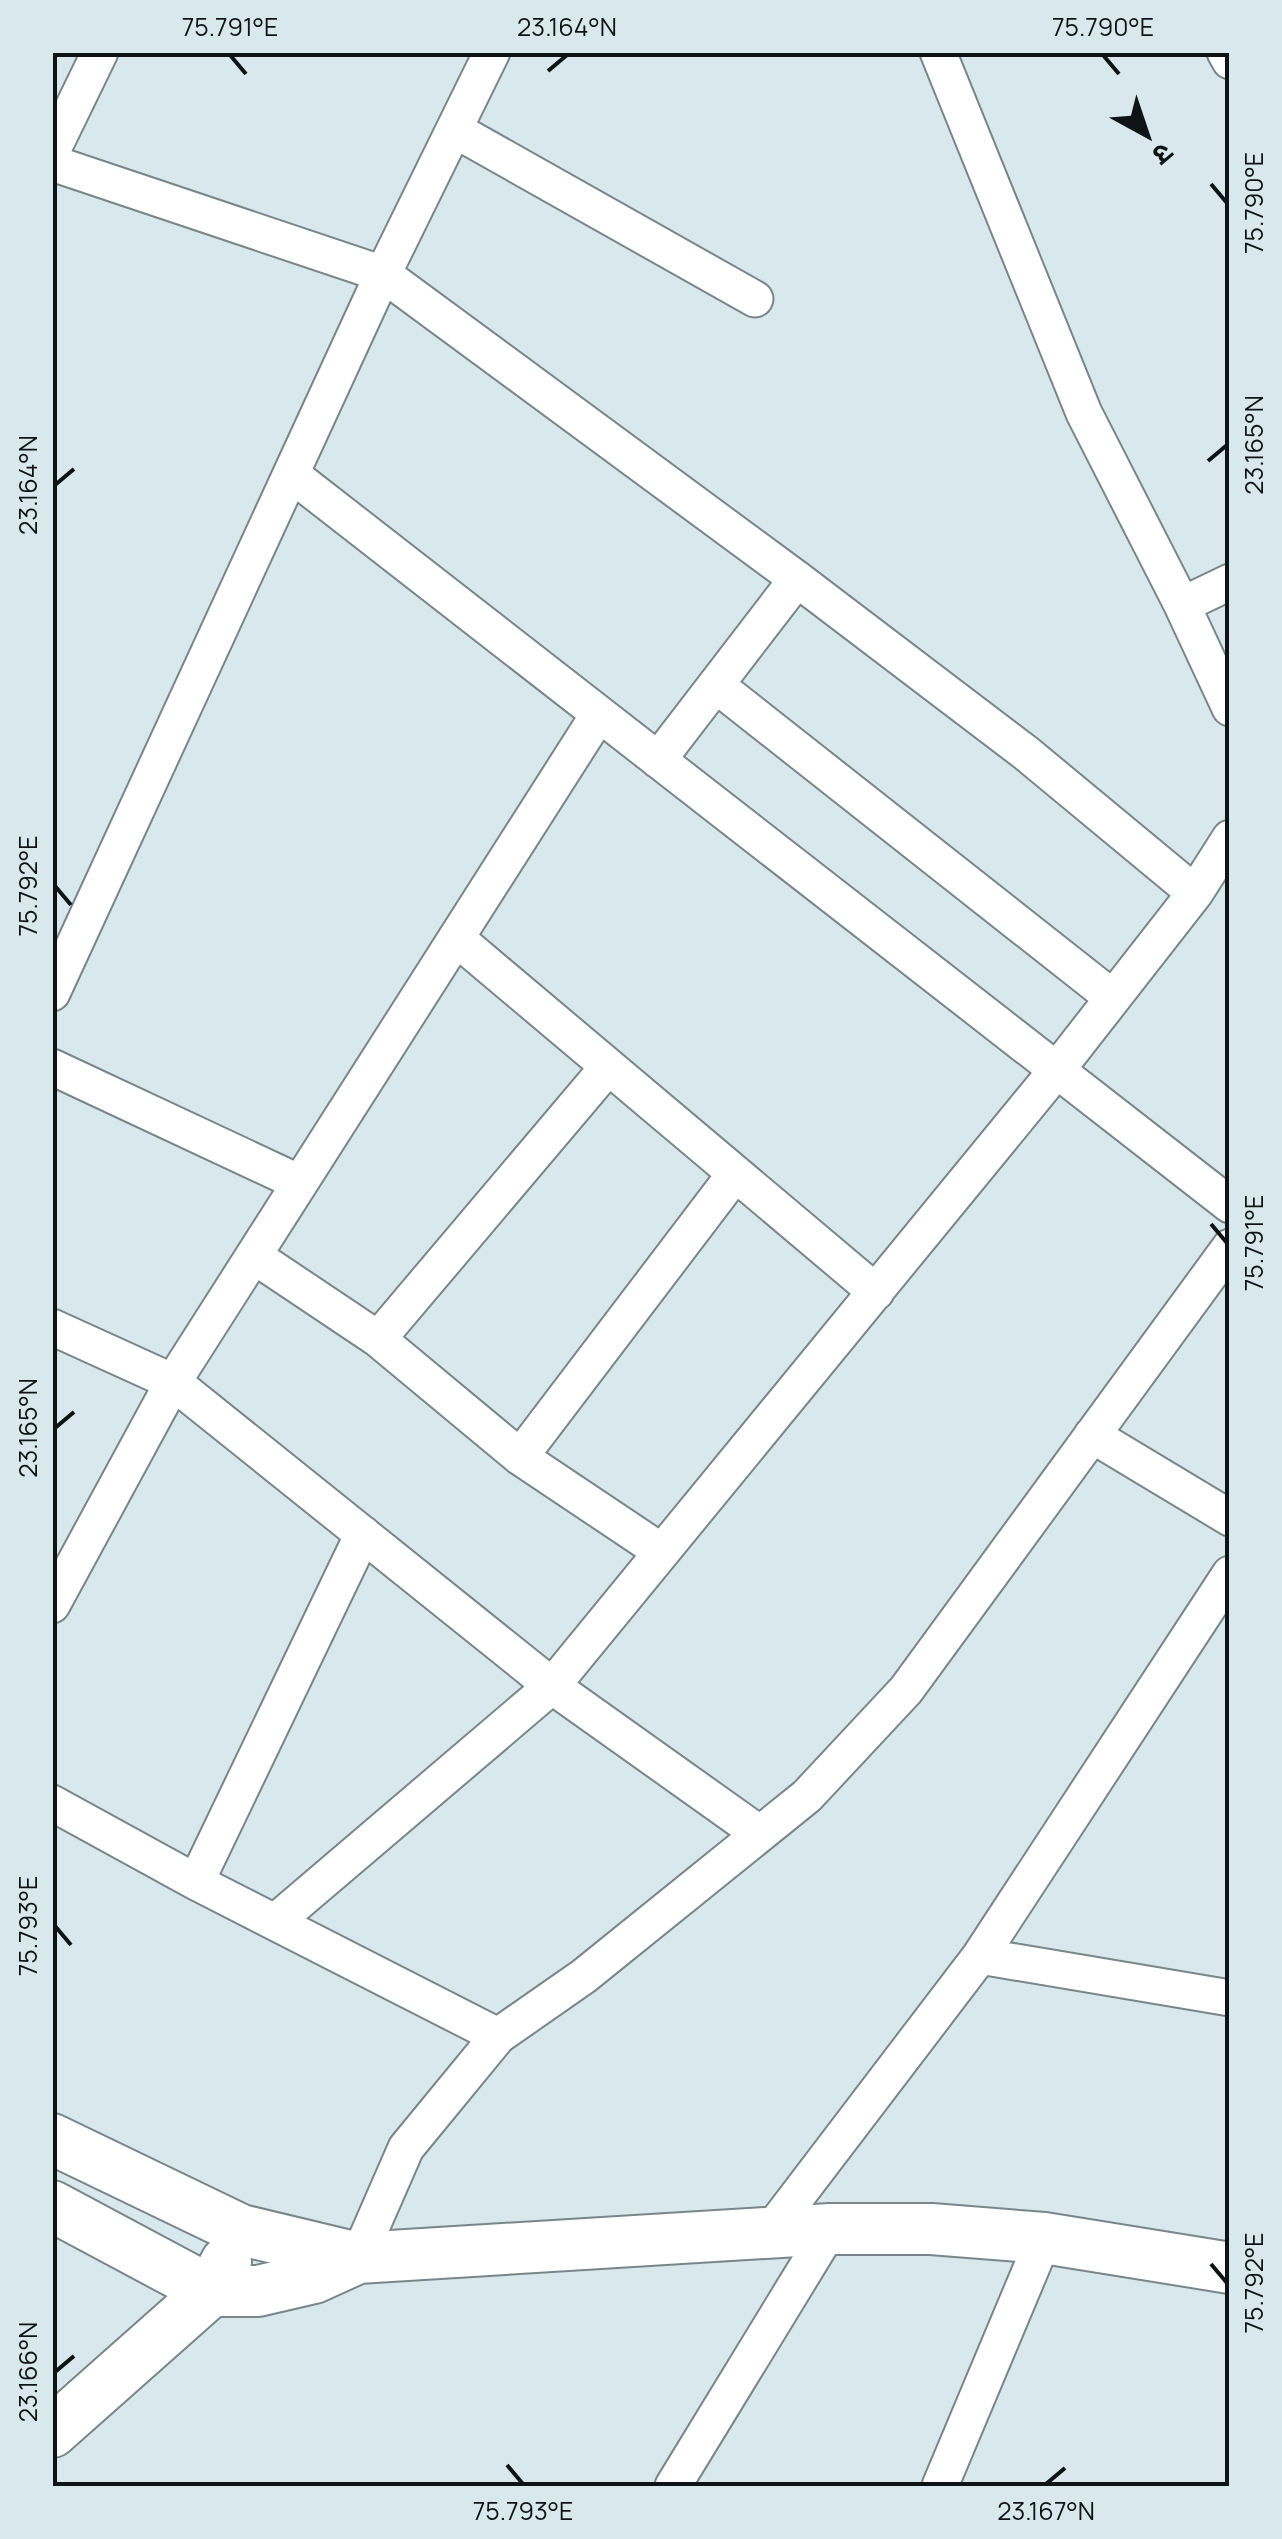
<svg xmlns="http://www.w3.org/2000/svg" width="1282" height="2539" font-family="Manrope,'Noto Sans Devanagari',sans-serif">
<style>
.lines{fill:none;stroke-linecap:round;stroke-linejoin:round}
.street-casing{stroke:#798689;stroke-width:39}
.secondary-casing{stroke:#798689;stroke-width:54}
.street{stroke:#fff;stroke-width:35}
.secondary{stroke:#fff;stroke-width:50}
.ticks{fill:none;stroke:#0e1415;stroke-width:4}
.neatline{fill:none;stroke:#0e1415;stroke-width:4}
.ticks-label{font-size:25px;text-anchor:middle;fill:#0e1415}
</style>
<rect width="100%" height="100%" fill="#d9e8ec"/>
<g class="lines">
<g class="street-casing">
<path id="street" d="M938,52L1084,413L1182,605L1230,582
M1225,52L1230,61
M455,130L755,299
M52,151L100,52
M52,163L383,274L797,579L1026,753L1195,893
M291,474L1230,1205
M1182,605L1230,708
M716,685L1113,998
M658,760L797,579
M456,938L876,1292
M52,993L383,274L492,52
M52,1067L300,1183
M254,1256L378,1339L520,1457L662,1552
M52,1327L173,1382L552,1686L760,1834
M378,1339L608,1067
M1092,1435L1230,1518
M520,1457L735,1174
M52,1605L173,1382L599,714
M52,1803L196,1882L498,2036
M196,1882L363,1534
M275,1922L552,1686L1056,1071L1195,893L1230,838
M980,1956L1230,1998
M769,2233L980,1956L1230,1574
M358,2258L406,2148L498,2036L584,1976L807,1796L906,1690L1230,1247
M673,2486L830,2229
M940,2486L1044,2238"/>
</g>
<g class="secondary-casing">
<path id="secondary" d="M52,2139L241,2230L358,2258L830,2229H931L1044,2238L1230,2268
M52,2206L211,2291H258L314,2278L358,2258
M52,2432L211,2291L226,2262"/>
</g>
<use href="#street" class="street"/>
<use href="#secondary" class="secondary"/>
</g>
<path class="ticks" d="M230,55L246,74M1103,55L1119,74M548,71L567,55M1211,184L1227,203M1208,461L1227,445M55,485L74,469M55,886L71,905M1211,1224L1227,1243M55,1428L74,1412M55,1926L71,1945M1211,2264L1227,2283M55,2372L74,2356M507,2465L523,2484M1046,2484L1065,2468"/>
<rect width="1282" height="2539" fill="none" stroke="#d9e8ec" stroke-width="110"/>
<g transform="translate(1147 135) rotate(140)" stroke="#d9e8ec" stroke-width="8" paint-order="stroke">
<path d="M0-8L18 38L0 25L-18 38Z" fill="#0e1415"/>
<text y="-15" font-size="28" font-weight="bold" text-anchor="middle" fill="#0e1415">उ</text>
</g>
<rect x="55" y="55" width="1172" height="2429" class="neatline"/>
<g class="ticks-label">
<text x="230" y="36">75.791°E</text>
<text x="567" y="36">23.164°N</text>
<text x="1103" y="36">75.790°E</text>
<text transform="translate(1254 203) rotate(-90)" y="9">75.790°E</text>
<text transform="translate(1254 445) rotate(-90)" y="9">23.165°N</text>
<text transform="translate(28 485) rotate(-90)" y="9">23.164°N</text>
<text transform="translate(28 886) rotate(-90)" y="9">75.792°E</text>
<text transform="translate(1254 1243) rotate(-90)" y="9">75.791°E</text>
<text transform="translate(28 1428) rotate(-90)" y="9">23.165°N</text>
<text transform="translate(28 1926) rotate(-90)" y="9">75.793°E</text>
<text transform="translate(1254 2283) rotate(-90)" y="9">75.792°E</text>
<text transform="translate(28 2372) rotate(-90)" y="9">23.166°N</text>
<text x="523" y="2520">75.793°E</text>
<text x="1046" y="2520">23.167°N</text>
</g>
</svg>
